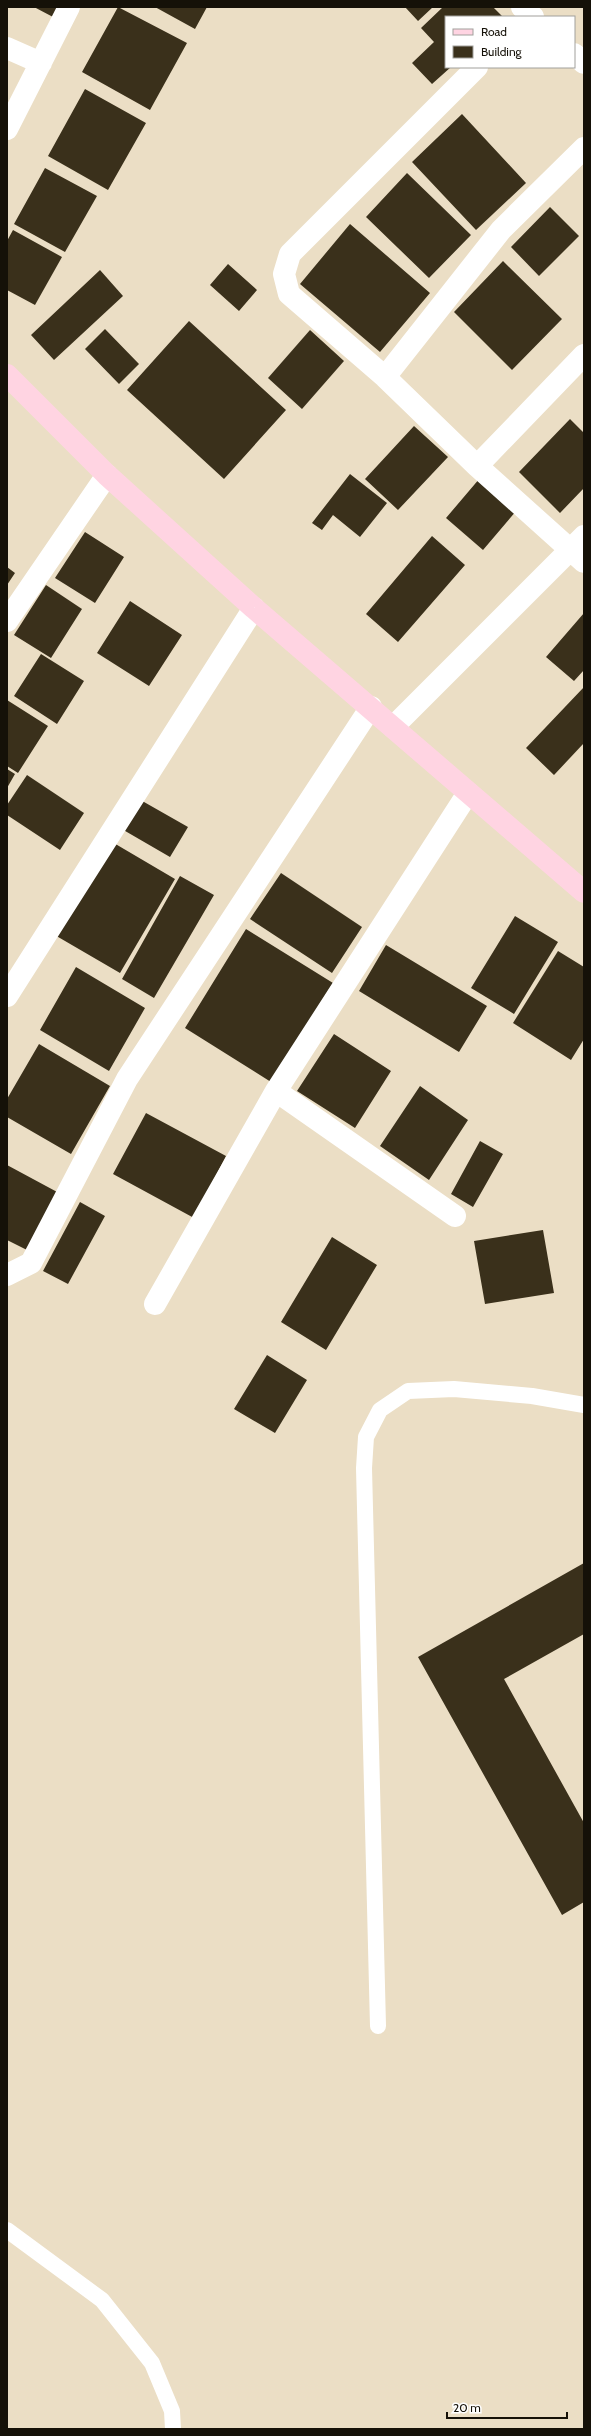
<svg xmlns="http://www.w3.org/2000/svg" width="591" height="2436" font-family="Cabin,sans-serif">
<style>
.building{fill:#3a301b}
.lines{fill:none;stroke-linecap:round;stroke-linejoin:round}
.lane{stroke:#fff;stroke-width:16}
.street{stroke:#fff;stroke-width:22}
.secondary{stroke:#ffd4e2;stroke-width:22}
</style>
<rect width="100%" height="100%" fill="#ebdec5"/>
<path class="building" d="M34,7H58L53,17Z
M118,7L187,43L150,110L82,72Z
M155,7H207L195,29Z
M405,7H433L418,21Z
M443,7H493L503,17H446V67H451L432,84L412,63L434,42L421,28Z
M85,89L146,123L108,190L48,156Z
M462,114L526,183L476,230L412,162Z
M45,168L97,196L65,252L14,224Z
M407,173L471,235L429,278L366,217Z
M550,207L579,236L539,276L511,247Z
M350,224L430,293L380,352L300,284Z
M13,230L62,257L35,305L7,290V241Z
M503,261L562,319L512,370L454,312Z
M228,264L257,290L239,311L210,285Z
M100,270L123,296L54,360L31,335Z
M189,321L286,410L224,479L127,390Z
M105,329L139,364L119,384L85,349Z
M310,330L344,361L302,409L268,378Z
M570,419L584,433V488L560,513L519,472Z
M414,426L448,457L398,510L365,479Z
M350,474L387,503L360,537L333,515L322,530L312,523Z
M480,478L517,510L483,550L446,518Z
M85,532L124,557L95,603L55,578Z
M432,536L465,565L398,642L366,614Z
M7,567L15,573L7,585Z
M46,585L82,609L51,658L14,635Z
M130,601L182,635L149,686L97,653Z
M584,613V670L574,681L546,657Z
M41,654L84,681L57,724L14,696Z
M584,687V743L554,775L526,748Z
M7,700L48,726L18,773L7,766Z
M7,769L15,774L7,788Z
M27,775L84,813L60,850L7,815V805Z
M137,798L188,827L170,857L120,828Z
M107,839L175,879L120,973L53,934Z
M281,873L362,927L332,973L250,919Z
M180,876L214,895L154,998L122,979Z
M515,916L558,942L514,1014L471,988Z
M246,929L333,983L271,1082L185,1028Z
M386,945L487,1006L459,1052L359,991Z
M558,951L584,967V1039L571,1060L513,1023Z
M76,967L145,1008L109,1071L40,1030Z
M334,1034L391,1071L355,1128L297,1091Z
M39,1044L110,1086L71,1154L7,1117V1099Z
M420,1086L468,1120L429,1180L380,1146Z
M146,1113L226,1156L194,1218L113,1174Z
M480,1141L503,1154L473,1207L451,1194Z
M7,1165L59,1193L29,1251L7,1240Z
M80,1202L105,1216L68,1284L43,1271Z
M543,1230L554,1293L485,1304L474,1241Z
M332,1237L377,1265L326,1350L281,1322Z
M267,1355L307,1380L275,1433L234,1409Z
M584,1563V1634L504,1679L584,1823V1902L562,1915L418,1657Z"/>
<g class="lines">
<path class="lane" d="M378,2026L364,1468L366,1437L380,1410L408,1391L454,1389L532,1396L584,1405
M7,2230L102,2300L152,2363L172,2411L173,2429"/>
<path class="street" d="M522,7L533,17
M7,48L41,63
M574,54L584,63
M477,67L290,254L284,274L289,294L385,377L477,466L584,562
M7,129L69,7
M385,377L501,230L584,148
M477,466L584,355
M7,621L107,475
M393,727L584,536
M7,996L254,608
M276,1091L455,1216
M7,1275L31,1263L127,1079L371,707
M155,1304L276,1091L468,793"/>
<path class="secondary" d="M7,375L107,475L254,608L584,892"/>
</g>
<rect width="591" height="2436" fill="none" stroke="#151108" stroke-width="16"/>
<rect x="445" y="16" width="130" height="52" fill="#ffffff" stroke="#a1a09c"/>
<rect x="453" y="29" width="20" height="6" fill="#ffd4e2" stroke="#a1a09c"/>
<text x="481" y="36" font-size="12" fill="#151108">Road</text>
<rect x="453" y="46" width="20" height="12" fill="#3a301b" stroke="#a1a09c"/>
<text x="481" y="56" font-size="12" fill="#151108">Building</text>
<path d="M447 2412v6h120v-6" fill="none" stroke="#151108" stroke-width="2"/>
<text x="453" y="2412" font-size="12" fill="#151108" stroke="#ffffff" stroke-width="3" paint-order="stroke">20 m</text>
</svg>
